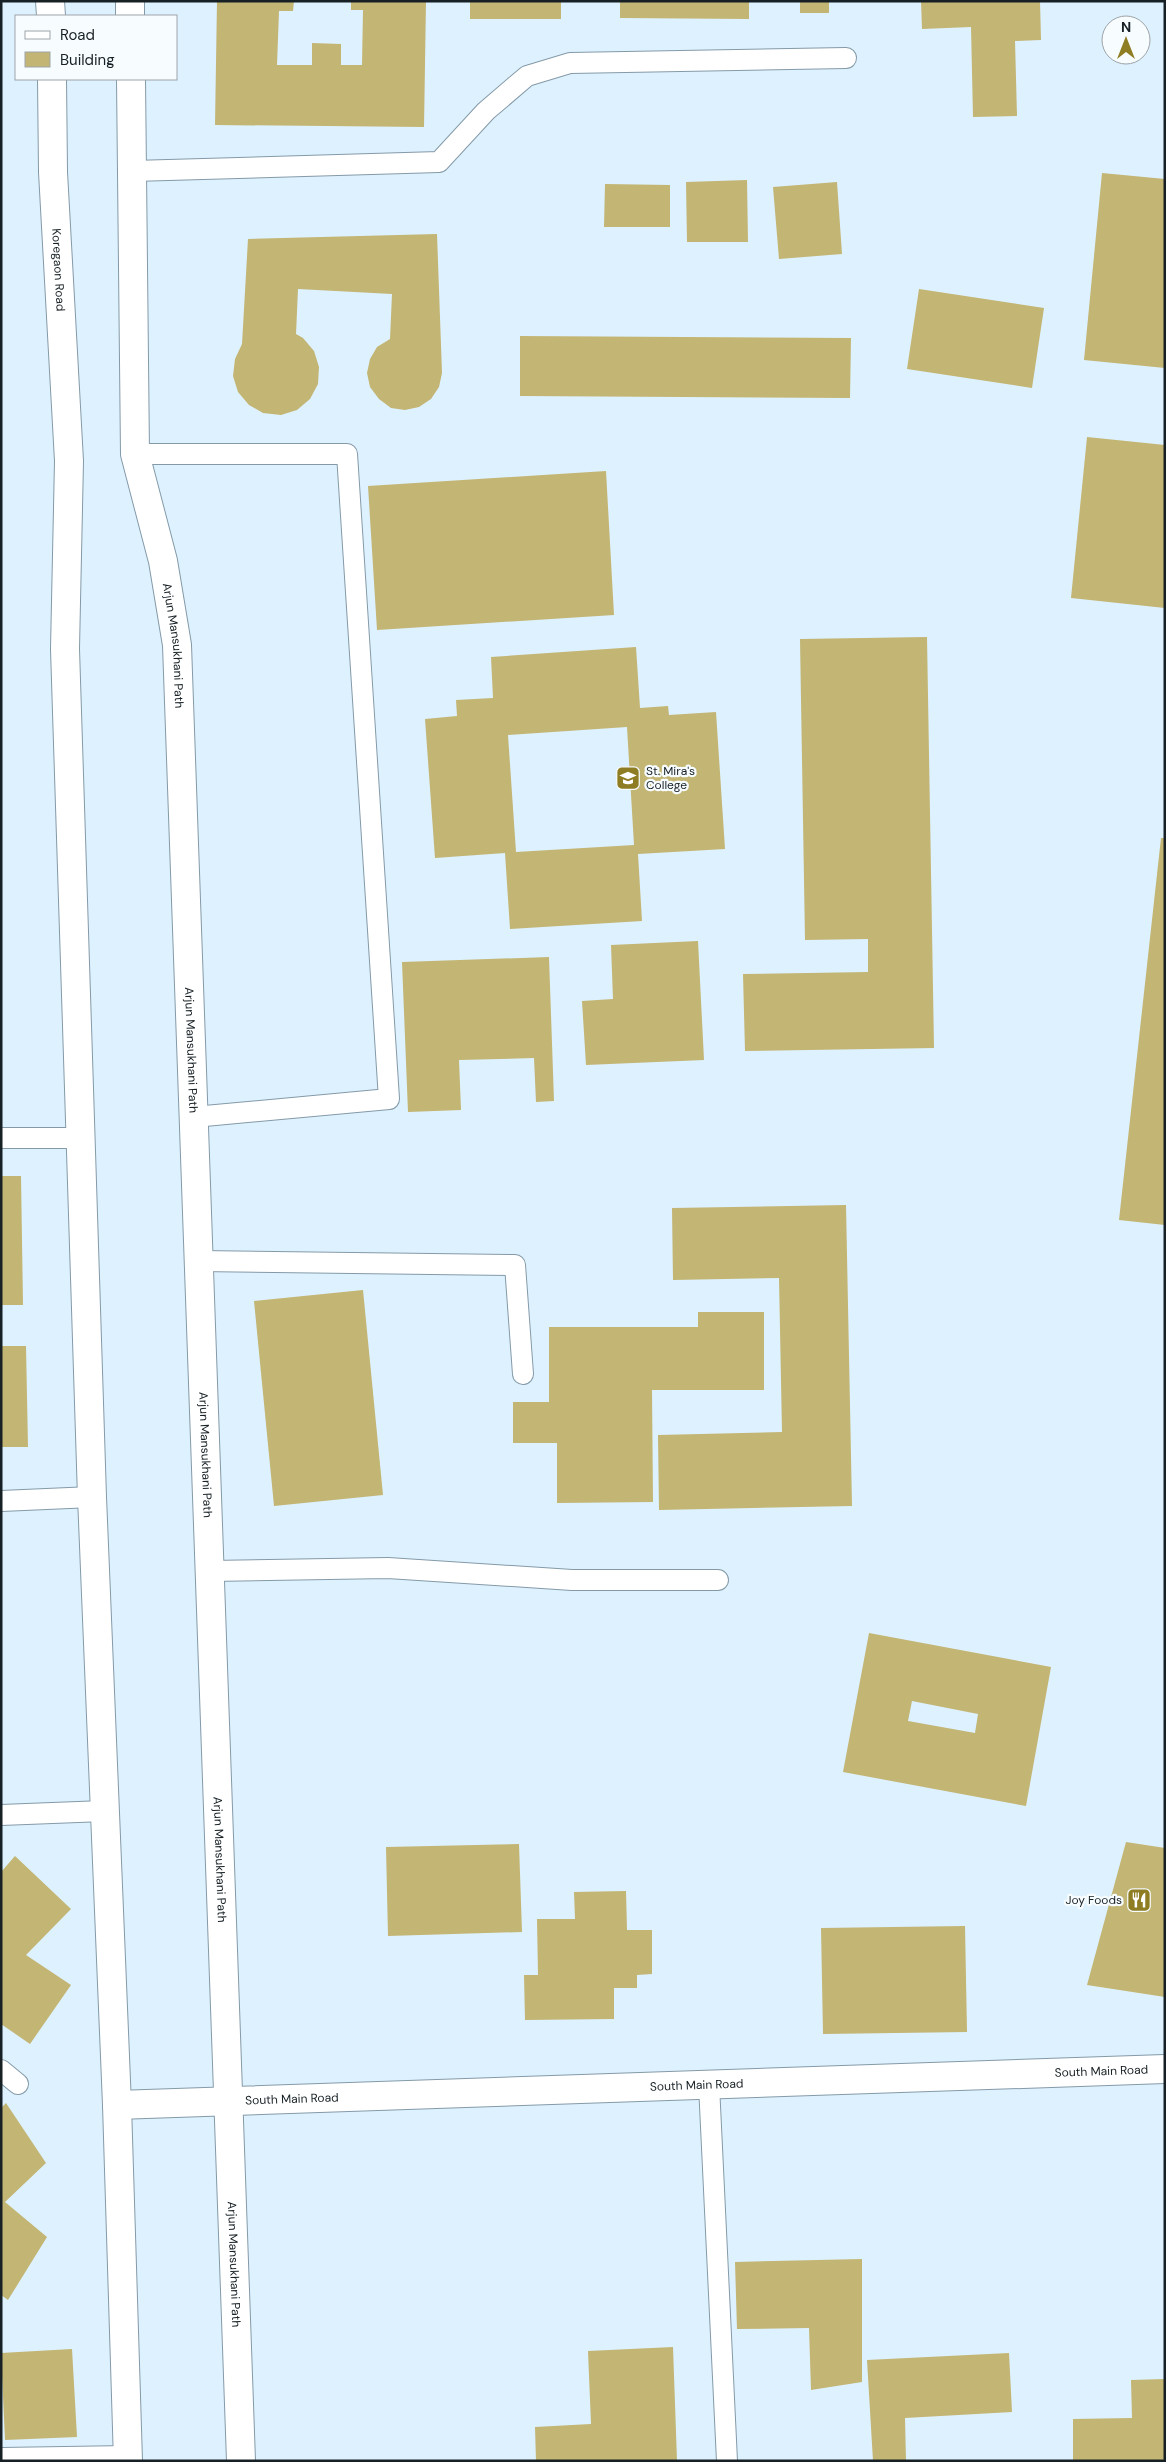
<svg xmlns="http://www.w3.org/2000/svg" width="1166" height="2462" font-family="'DM Sans',sans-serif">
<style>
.building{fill:#c3b573;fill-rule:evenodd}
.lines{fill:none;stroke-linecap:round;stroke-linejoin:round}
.service-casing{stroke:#849aa8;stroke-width:22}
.secondary-casing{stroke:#849aa8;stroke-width:30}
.service{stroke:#fff;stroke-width:20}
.secondary{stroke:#fff;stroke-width:28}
.labels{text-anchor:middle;stroke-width:4.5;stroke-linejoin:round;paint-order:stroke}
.street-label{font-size:12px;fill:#172025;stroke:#f7fcff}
.poi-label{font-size:12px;fill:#172025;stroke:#f7fcff;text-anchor:start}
</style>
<rect width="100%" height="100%" fill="#def1fe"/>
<path class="building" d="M217,1H294L293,11H279L277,65H312V43L341,44V65H362L363,10H351V1H426L424,127L215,125Z
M470,1H561V19H470Z
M620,1H749V19L620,18Z
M800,1H829V13H800Z
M921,1H1040L1041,40L1015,41L1017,116L973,117L971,27L922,29Z
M1102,173L1165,179V368L1084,360Z
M747,180L748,242H687L686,182Z
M837,182L842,254L779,259L773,187Z
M605,184L670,185V227H604Z
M437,234L442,373L439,387L431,399L419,407L405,410L391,408L379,399L370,387L367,373L370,359L377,347L390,339L392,294L298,289L296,334L303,338L314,351L319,367L318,384L310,399L297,410L281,415L263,413L249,405L238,392L233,376L235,359L242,344L248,239Z
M919,289L1044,308L1032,388L907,369Z
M520,336L851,338L850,398L520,396Z
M1087,437L1165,445V608L1071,598Z
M606,471L614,615L377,630L368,486Z
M927,637L934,1048L745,1051L743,974L868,972V939L805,940L800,639Z
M636,647L640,708L668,706L669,715L716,712L725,849L638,854L642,921L510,929L505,853L435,858L425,719L457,716L456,700L493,698L491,657ZM627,727L634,845L516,852L508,735Z
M1161,838H1165V1225L1119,1220Z
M698,941L704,1060L586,1065L582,1001L613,999L611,945Z
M549,957L554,1101L536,1102L534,1058L459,1060L461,1110L408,1112L402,962Z
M1,1176H21L23,1305H1Z
M846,1205L852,1506L659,1510L658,1435L782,1432L779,1278L673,1280L672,1208Z
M363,1290L383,1495L274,1506L254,1301Z
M698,1312H764V1390H652L653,1502L557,1503V1443H513V1402H549V1327H698Z
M1,1346H26L28,1447H1Z
M869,1633L1051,1667L1026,1806L843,1772ZM912,1701L978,1714L975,1733L908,1721Z
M1126,1842L1165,1848V1997L1087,1985Z
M519,1844L522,1932L388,1936L386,1847Z
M15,1856L71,1909L26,1955L71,1985L30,2044L1,2024V1872Z
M626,1891L627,1930H652V1974L637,1975V1988H614V2019L525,2020L524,1975H538L537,1919H575L574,1892Z
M965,1926L967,2032L823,2034L821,1928Z
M6,2103L46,2163L5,2202L47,2237L8,2300L1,2295V2108Z
M862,2259V2382L811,2390L809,2328L737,2329L735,2262Z
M673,2347L677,2461H536L535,2427L591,2424L588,2351Z
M72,2349L77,2437L5,2440L1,2353Z
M1009,2353L1012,2412L905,2418L906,2461H873L867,2360Z
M1165,2379V2461H1073V2419L1132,2418L1131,2380Z"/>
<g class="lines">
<g class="service-casing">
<path id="service" d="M133,171L439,162L486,111L527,76L570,63L846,58
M135,454H347L389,1099L194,1117
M1,1138H80
M199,1261L515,1265L523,1374
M1,1501L92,1497
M210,1571L388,1568L572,1580H718
M1,1815L104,1811
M1,2070L18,2084
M709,2085L727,2461
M1,2458L128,2456"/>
</g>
<g class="secondary-casing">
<g id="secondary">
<path d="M50,1L51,16"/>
<path d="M130,1V16"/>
<path id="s1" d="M52,79L53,172L69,461L65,649L92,1497L117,2105L128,2461"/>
<path id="s2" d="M131,79L135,454L163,561L177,645L241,2461"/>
<path id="s3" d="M117,2105L1165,2069"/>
</g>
</g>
<use href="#service" class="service"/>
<use href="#secondary" class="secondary"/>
</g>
<defs>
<g id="university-square" transform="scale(1.25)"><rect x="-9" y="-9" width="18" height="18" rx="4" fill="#8f7d23" stroke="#f7fcff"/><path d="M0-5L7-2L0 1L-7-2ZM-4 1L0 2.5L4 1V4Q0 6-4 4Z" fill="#fff"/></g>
<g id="restaurant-square" transform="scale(1.25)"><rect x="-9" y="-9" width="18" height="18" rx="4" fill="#8f7d23" stroke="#f7fcff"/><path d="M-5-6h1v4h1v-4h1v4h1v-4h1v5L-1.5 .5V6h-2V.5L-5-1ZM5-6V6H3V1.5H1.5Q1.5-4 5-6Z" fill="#fff"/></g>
</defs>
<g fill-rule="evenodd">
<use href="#university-square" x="628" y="778"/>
<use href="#restaurant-square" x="1139" y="1900"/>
</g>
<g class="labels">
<g class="street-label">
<text dy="4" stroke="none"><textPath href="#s1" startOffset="191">Koregaon Road</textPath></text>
<text dy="4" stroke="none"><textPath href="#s2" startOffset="571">Arjun Mansukhani Path</textPath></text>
<text dy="4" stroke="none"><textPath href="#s2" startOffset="976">Arjun Mansukhani Path</textPath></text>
<text dy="4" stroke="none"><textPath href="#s2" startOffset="1381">Arjun Mansukhani Path</textPath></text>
<text dy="4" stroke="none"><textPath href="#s2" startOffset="1786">Arjun Mansukhani Path</textPath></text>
<text dy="4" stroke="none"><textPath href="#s3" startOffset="985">South Main Road</textPath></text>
<text dy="4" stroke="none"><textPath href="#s3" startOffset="580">South Main Road</textPath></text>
<text dy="4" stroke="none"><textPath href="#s3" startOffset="175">South Main Road</textPath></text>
<text dy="4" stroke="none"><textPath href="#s2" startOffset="2191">Arjun Mansukhani Path</textPath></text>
</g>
<g class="poi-label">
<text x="646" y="775">St. Mira's<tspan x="646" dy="14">College</tspan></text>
<text x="1122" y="1904" text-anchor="end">Joy Foods</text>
</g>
</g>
<rect width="1166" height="2462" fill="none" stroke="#172025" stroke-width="5"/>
<rect x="15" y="15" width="162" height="65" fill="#f7fcff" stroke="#9da4a8"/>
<rect x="25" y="31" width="25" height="8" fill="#ffffff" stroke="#9da4a8"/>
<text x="60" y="40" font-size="15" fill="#172025">Road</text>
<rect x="25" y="52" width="25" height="15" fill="#c3b573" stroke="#9da4a8"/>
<text x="60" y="65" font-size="15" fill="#172025">Building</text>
<g transform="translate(1126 40)"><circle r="24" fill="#f7fcff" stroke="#9da4a8"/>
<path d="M0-4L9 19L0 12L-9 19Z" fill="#8f7d23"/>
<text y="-8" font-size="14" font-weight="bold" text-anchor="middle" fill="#172025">N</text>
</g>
</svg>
